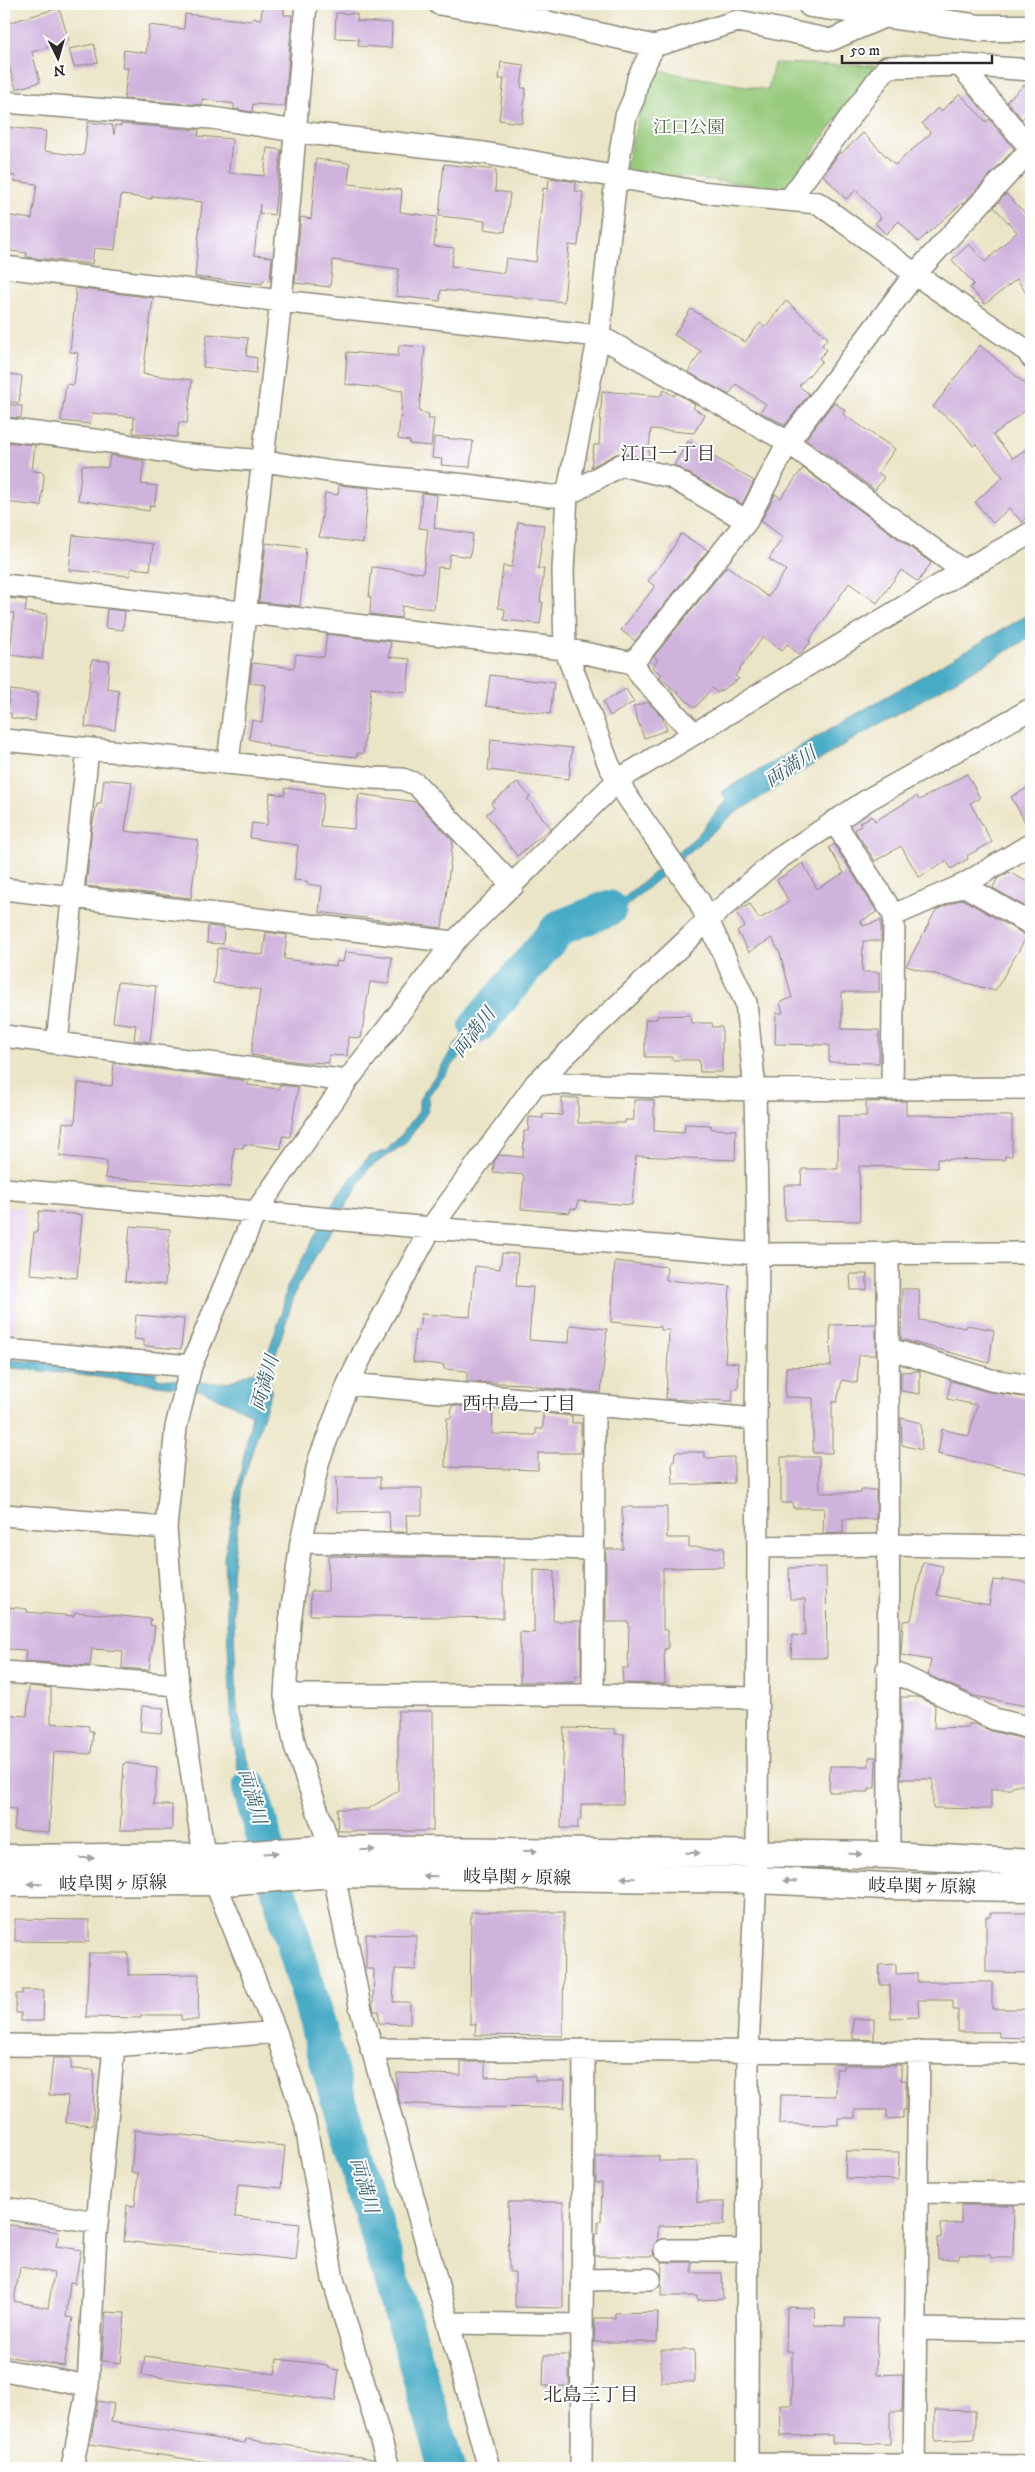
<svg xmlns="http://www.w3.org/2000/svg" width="1035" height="2472" font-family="'IM FELL DW Pica','Noto Serif JP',serif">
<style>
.built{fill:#e6d3f0}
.green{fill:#97ca7b;stroke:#617a53}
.water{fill:#46abc6;stroke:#386b78}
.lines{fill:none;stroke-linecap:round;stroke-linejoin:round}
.river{stroke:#46abc6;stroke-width:36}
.building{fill:#d0b3dd;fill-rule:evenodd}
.minor-casing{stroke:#8b8879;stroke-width:24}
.major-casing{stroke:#8b8879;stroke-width:29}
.minor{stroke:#fff;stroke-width:21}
.major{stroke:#fff;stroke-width:26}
.oneway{fill:#a0a0a0}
.labels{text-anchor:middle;stroke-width:4;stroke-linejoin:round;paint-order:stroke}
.park-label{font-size:18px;fill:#516347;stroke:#fff}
.street-label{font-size:18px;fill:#2b2b2b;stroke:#fff}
.neighbourhood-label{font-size:19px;fill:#2b2b2b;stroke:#fff}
.water-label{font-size:19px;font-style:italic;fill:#365e69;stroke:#fff}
</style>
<rect width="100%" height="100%" fill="#fff"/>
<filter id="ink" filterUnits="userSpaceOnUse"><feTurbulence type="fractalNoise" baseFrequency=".02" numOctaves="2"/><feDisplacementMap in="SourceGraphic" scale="10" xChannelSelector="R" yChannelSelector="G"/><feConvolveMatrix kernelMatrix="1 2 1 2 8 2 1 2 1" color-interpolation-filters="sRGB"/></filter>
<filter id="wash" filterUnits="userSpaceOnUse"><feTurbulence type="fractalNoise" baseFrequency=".0096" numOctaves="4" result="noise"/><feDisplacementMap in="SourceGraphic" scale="20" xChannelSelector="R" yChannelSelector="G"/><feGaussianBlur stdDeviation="1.12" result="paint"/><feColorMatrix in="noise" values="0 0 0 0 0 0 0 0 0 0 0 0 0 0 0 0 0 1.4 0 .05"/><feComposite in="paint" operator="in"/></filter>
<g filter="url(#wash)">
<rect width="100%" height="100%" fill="#ebe5c7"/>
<path class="built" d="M4,1207L26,1209L14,1342L4,1341Z"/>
<path class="green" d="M774,63L875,66L786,189L625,170L650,69L768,90Z"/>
<path class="water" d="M1031,613V637L852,740L734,814L625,907L578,929L532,980L496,1011L429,1095L428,1111L406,1143L369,1168L297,1287L268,1379L271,1384V1392L242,1484L232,1574L237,1707L247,1759L266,1826L272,1835H258L238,1770L232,1733L224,1558L252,1414L203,1391L98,1377L4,1367V1359L156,1372V1378L210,1383L228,1382L255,1371L266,1358L281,1315L287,1287L336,1198L368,1157L387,1150L402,1134L419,1111V1100L456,1044L490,1002L527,972L567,922L625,897L698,835L726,800L721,792Z"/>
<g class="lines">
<path class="river" d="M477,1026L559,928L609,908
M250,1788L341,2109L447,2468"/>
</g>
<g id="blocks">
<path class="building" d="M262,4H284V15H292L285,106L253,104L252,112L234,109V104L202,99V105L124,99L128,68H122L124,50L146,53L149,25L184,29L185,14L252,21L253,18L261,19Z
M59,8L69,41L32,52L40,82L16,89L7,59L4,60V24Z
M336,13L357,14V21L392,23L391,48L358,46L359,39L335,38Z
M94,44L98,62L74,67L69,49Z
M501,62L524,65L521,88H526L522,123L499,120L504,79H499Z
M1024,85L1031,93V110L1022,119L1007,101Z
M960,94L986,122L989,119L1014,149L963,204L962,203L918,242L899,221L886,234L875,223L881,218L856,190L846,199L823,175L840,152L841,154L863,133L895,165L931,133L922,123L938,108L941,111Z
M88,122L112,125L114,135L115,125L121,126V124L199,130L198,136L232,139L229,173L264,176L267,148L281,150L274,215L259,213L260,204L254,255L272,257L270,281L263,280L262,284L195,277L202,202L152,196V199L121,195L115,250L94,248L92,264L26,257L27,253L4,250V215L32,219L37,184L14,181L15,176L4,175V127L46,131L44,151L82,156L84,154Z
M316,159L350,163L348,184L402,190L400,212L437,217L434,246L454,248L451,266L504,273L506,258L536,262L543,188L548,189L549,178L576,182L575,191L583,192L578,246L569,245L564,302L441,290L440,301L396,296L399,269L333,260L330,287L295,283L301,217L311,219Z
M444,164L496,170L495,191L510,193L505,232L484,229L485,221L439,216Z
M1006,194L1031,219V301L1017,279L985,304L970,288L974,284L952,260L969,244L985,262L1017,232L994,207Z
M76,288L153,298L143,374L192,380L187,423L179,422L177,437L133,433L134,417L92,413L90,424L61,421L66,384L74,385L78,353L70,352Z
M786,301L828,338L822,345L827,350L819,358L822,361L799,386L809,394L785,425L760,412L766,404L736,384L729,395L688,372L701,351L674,335L691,309L745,342L760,323L765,327Z
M207,334L248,338L246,356L257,358L256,373L203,367Z
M399,345L425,347L419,412L429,414L428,419H434L431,446L409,444L410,441L398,439L403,391L345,384L347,352L398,356Z
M980,345L1031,389V406L993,435L1013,458L1031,446V514L1022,522L1009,508L993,523L975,502L1003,477L976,444L973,446L957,425L933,407Z
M4,373L22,376L19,403L4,401Z
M664,390L674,396L676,393L695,404L693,408L705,415L694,433L651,429L648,459L624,453L616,454L591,467L594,445H599L602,391L660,396Z
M834,402L846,411L843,414L895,449L878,473L884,477L875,490L806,439Z
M6,404L22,406L21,418L5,417Z
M434,437L473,441L470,467L441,465L442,459L432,458Z
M688,441L754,481L742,504L674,465Z
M4,442L35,445L32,471L43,472L44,477L41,506L4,502Z
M110,455L144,461L141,484L157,486L154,506L150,505L149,511L78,500L82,465L108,468Z
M803,468L931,563L918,582L901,570L877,603L849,583L809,641L811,642L799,655L787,644L782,651L763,637L735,676L739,679L717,693L712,688L695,708L659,677L662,675L652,667L658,660L654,656L727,566L768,597L786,570L769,559L783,537L761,521L775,494L781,498Z
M339,485L369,488L363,543L319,537L325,493L338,495Z
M422,493L437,495L434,528L473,534L470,557L450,554L448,568L438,567L434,609L402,606L401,618L370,614L371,597H369L372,567L423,573L428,529L419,528Z
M518,522L544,525L538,569H544L540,602H543L540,624L504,620L505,609L498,608L503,566L512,567Z
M681,534L708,550L635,641L621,630L655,586L648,581L666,559Z
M73,535L153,544L150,570L131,568L130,576L69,570Z
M266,543L306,548L300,606L259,602Z
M4,598L27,600L25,612L47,614L42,659L10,655L14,613L4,612Z
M107,609L125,611L123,630L105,628Z
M327,634L391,642L389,657L410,659L407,692L371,688L363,754L357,753V757L318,753L268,746V744L249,739L252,720L262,722L266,685L250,683L252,663L294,668L296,654L324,657Z
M92,660L109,661L107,688L119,690L115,730L85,727Z
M490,675L554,683L550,714L486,706Z
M626,689L634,702L610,716L603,702Z
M10,690L38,693L35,721L11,718V713H7Z
M648,702L662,717L667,730L644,738L633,707Z
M491,739L572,748L569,779L488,770Z
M967,774L980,798L970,803L992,842L967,856L968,859L951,869L947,861L919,877L901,846L875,861L856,832L855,829L861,826L859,823L872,816L875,821L917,796L919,800Z
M104,779L132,782L125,831L198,840L191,898L86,886L92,827L97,804H101Z
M518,782L530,797L527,799L551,828L517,856L486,814L494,808L491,803Z
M1031,786V832L1011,797Z
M285,788L324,793L320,826L354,829L359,794L416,802L453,841L442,928L319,912L322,886L307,884V881L294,880L298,845L250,838L252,823L267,825L270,793L285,795Z
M834,844L877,912L861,921L863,926L881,920V941H863L862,972H879V992H842V1029L879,1030V1063L829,1062V1045L775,1044L776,1013H783L780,1002L792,998L780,953L772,938L749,952L737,931L745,926L736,912L750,904L759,919L789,902L777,880L803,863L817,889L844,873L829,848Z
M1009,872L1031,884V910L993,888L997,879Z
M962,899L1027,936L995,991L906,966L936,910Z
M208,926L224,928L223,944L207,943Z
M266,932L287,935L284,959L336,966L337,961L343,962L345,952L392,957L389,984L370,982L361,1038L348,1037L347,1056L329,1055V1063L301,1062L251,1055L260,990L213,983L218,948L263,955Z
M118,982L156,986L150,1042L134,1040L136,1025L113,1022Z
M690,1015L691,1023H712L713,1027H722V1072H700L699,1060H672V1057H645V1020L657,1019V1016Z
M114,1063L248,1081V1085L279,1089V1085L298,1087L290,1137L282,1136L281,1149L244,1144L243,1148H234L231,1187L105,1178L107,1161L60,1156L63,1122L75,1124L78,1083L112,1086Z
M562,1098H578V1123H625V1120H634V1100H654V1131L684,1133L685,1124L711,1125V1129L736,1130L735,1160L636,1156L632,1205L578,1201L577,1209L571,1208L570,1213L521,1209L524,1175L493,1172L494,1162L499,1155L523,1157L524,1131H528L529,1117L543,1118V1114L562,1115Z
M906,1101V1115L1012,1116V1156H1005V1160L937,1159V1168L859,1166L860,1221L785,1220L784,1185H801L802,1169H838V1116H866V1102Z
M39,1211L82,1215L77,1278L30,1274L34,1232H37Z
M130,1226L170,1229L165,1285L125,1281Z
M502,1253L518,1254L516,1286L533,1287L529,1340L569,1343L570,1325L607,1329L601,1393L543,1388L528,1384L467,1382V1371L444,1369V1365L413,1362L415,1330L419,1331L421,1314L470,1317L475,1266L500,1269Z
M615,1261L667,1267L666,1280L730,1286L725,1362L738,1363L739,1372L738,1389H733L732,1401L666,1399L669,1330H661V1327L611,1322Z
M850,1274H867V1290H851Z
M902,1289H919L920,1320L966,1328L967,1325L994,1330L989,1363L901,1339Z
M136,1315L184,1319L181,1349L144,1346V1340L134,1339Z
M876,1324V1355H859L857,1383L842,1380L837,1402H832V1453H813V1398L785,1397L786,1367L831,1366L830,1325Z
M920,1371V1394L901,1391V1372Z
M951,1381L989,1392L1031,1398V1474L938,1454L942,1429L969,1436L977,1405L947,1399Z
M452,1405L493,1409L492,1434L536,1435V1429H543V1413L572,1416V1423H581V1453H538V1470L445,1467L447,1418H451Z
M901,1418L921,1423L922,1450L902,1445Z
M675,1452H705V1458L734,1457V1483L673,1485L672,1462H674Z
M781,1457H819L820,1493H861V1490H876V1519H843V1533L823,1534L824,1508H793V1503H781Z
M336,1477H380V1488H422V1515H406L407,1532H390L389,1511L337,1512Z
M622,1507H667V1538H689V1547L724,1548L723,1567L663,1568V1630H668V1649H664L665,1684L623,1683L622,1668H628L629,1622H606V1549H623Z
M328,1556L503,1559V1618L310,1615L311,1591H328Z
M923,1562L943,1566L937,1595L989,1605L993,1580L1002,1581V1579L1031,1583V1707L975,1696L928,1675L931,1660L901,1655L903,1621L911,1620Z
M826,1567L827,1658H791L792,1635L805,1636V1599H790L789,1568Z
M534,1570L554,1571L553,1621H581V1676H575V1682H520V1632L534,1633Z
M10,1607L27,1609V1612L74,1616L75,1612L101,1614L151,1619L150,1625L155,1626L149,1670L122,1668L123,1651L92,1649L90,1666L25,1661L26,1650L6,1649Z
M29,1686L51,1688V1723L89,1726V1731H93L91,1754L54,1752L49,1832L14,1830L16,1809L4,1808V1714L27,1716Z
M901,1697H918L935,1705L934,1728L968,1727V1724H975L991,1731L1023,1739L1027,1785H1014L1011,1789H991V1809L933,1808V1779H901Z
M142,1706L164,1708L161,1733L140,1731Z
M398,1711H433V1831H338L337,1809H368L398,1791Z
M564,1728L615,1729V1734H624L623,1804H584L581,1805V1819H578V1828H561Z
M869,1757H876L875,1788H869V1792H829L830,1766H869Z
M124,1763L157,1767L154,1805H172V1830H120Z
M471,1912H564L563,2036L475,2035L476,2024H470Z
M990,1913H1031V1973L986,1972V1917H990Z
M15,1919L89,1920V1942L15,1941Z
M366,1934L416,1935V1970L395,1969L393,2002H410V2024L379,2023V2011H374L373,2006L374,1969H366Z
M89,1953H128V1975L199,1974L198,2020H181V2015H141V2018L86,2017Z
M896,1964V1974L917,1973V1982H992V2009H1031V2038L999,2037V2032H958V2010H953V2000H918L919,2017L891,2018L890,1985H880L879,1965Z
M22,1990H44L43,2021H21V2013H16V1994H22Z
M853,2019H874V2040L853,2039Z
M53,2058H71V2069L94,2070L93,2125L66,2123L68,2096L49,2095Z
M461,2062H485V2077L535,2076V2081H565L564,2108L462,2107L400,2103L397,2092V2073L461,2075Z
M843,2065H901V2080H906V2110H903V2118L887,2119V2110H855V2118H838V2125L780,2124L781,2095L836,2096V2069H843Z
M135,2130L285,2146L281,2188L238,2184L235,2217L300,2224L296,2260L124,2241L127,2205L135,2206L138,2173H131Z
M846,2151L899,2152L898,2180L845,2178Z
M596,2156H659V2161H697V2202H725L724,2225L658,2226V2240L653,2250L654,2256H595V2234H598V2221H601L602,2183H596Z
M508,2202H563V2308L515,2307V2272H509Z
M961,2205H1014L1013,2258H991L990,2255H959V2259H938L937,2238H941V2224L961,2223Z
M4,2224L59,2232L56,2246L81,2250L75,2283L70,2282L66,2317L73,2318L64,2366L4,2356ZM20,2267L54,2273L48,2308L14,2301Z
M662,2262H692V2273H722L723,2299L697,2300V2296H661Z
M787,2307L815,2308L814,2325L845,2326V2318L878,2319L876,2375L903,2374L902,2412H890V2444L832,2443V2435L781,2436L780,2405H792V2351H786Z
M106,2312L125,2313L121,2363L102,2361Z
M658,2312L657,2342H594L595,2318H615V2313Z
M661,2350H694L695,2382H661Z
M544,2355H569V2386H543Z
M145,2356L275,2374L277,2359L328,2365L327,2368L339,2370L335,2401L142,2375Z
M98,2401L114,2404L111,2422L245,2443L246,2439L373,2459V2468H244L90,2444Z
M935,2410L975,2411V2439L935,2441Z"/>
</g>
</g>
<g filter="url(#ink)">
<use href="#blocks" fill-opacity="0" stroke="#8b8879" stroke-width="1"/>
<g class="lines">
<g class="minor-casing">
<path id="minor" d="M439,4L543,21L654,46L738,21L831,40L886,16
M654,46L638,78L634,98L626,116L616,178L599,336L567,495L563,571L565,649L609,765L626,795L699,901L746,1003L755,1090L758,1254L756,1419L758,1547L757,1853L748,2050L747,2468
M960,65L1031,70
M4,102L212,118L315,134L484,153L700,192L818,203L915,274L1027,351L1031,357
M789,200L887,67L960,65L1031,149
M4,267L281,301L599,336L788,442L963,571
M4,429L110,442L178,454L264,461L333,472L466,485L550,496L567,495L621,465L671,477L747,521
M4,585L565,649L633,663L747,521L788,442L915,274L1031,149
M633,663L641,676L694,734
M4,740L372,778L402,779L416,784L513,886
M228,763L281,301L306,4
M834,821L894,915L892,1090
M963,885L1031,924
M4,889L454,942
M894,915L963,885L1031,844
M4,1036L347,1081
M57,1043L88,749
M536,1083L755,1090L1031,1088
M4,1189L431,1228L758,1254L1031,1253
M888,1254L889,1855
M890,1349L991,1380L1031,1386
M4,1350L191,1366
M348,1384L756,1419
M4,1515L166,1528
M301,1542L592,1549
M758,1547L888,1545L1031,1547
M887,1669L994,1719L1031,1728
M4,1672L178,1685
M285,1695H593L756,1698
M593,1695L594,1405
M4,2045L114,2046L276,2032
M371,2049L1031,2053
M918,2192L1031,2193
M4,2208L97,2222
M665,2250H748
M582,2280L650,2279
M449,2323L582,2325
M916,2329L1031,2331
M4,2370L88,2386L96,2234L114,2046
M747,2464L1031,2466
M72,2468L88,2386
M389,2468L333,2279L305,2121L276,2032L204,1855L178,1685L166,1528L176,1427L191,1366L255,1213L347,1081L454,942L618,780L963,571L1031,533
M489,2468L360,2006L326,1835L295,1746L285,1695L290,1622L301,1542L319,1460L348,1384L365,1349L431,1228L536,1083L708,920L778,859L869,799L1031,709
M581,2468L584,2050
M914,2468L919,2052"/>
</g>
<g class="major-casing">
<path id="major" d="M811,4L980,28H1031
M4,1858L223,1856L319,1849L889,1855L1031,1863
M4,1883L223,1882L334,1874L756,1880L886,1886L1031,1888"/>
</g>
<use href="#minor" class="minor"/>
<use href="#major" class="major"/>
</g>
<defs><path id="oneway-solid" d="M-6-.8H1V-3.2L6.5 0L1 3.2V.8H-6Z" transform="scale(1.25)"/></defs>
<g class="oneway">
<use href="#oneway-solid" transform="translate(368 1850)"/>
<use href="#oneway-solid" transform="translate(530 1851)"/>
<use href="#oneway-solid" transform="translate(271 1853) rotate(-4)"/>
<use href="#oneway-solid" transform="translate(693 1853) rotate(1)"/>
<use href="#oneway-solid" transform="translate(855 1854) rotate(1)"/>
<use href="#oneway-solid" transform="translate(87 1858)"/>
<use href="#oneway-solid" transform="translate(430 1876) rotate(-179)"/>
<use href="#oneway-solid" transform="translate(628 1878) rotate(-179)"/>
<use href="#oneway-solid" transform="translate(790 1881) rotate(-177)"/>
<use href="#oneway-solid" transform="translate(35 1884) rotate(-180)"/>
</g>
</g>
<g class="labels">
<g class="park-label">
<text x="689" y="133">江口公園</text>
</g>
<g class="street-label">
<text transform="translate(517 1877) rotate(1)" y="6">岐阜関ヶ原線</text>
<text transform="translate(113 1883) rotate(-1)" y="6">岐阜関ヶ原線</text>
<text transform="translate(922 1886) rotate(1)" y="6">岐阜関ヶ原線</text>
</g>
<g class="neighbourhood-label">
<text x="668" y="460">江口一丁目</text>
<text x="519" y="1410">西中島一丁目</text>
<text x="591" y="2401">北島三丁目</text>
</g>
<g class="water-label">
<text transform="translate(790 766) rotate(-33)" y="7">両満川</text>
<text transform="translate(473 1032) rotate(-52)" y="7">両満川</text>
<text transform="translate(264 1383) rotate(-74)" y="7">両満川</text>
<text transform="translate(253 1796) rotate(74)" y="7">両満川</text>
<text transform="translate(365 2185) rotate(74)" y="7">両満川</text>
</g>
</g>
<rect width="1035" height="2472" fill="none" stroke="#fff" stroke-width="20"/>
<g transform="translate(58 58) rotate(175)" stroke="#ffffff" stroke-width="4" paint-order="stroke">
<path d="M0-4L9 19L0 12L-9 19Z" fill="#2b2b2b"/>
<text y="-8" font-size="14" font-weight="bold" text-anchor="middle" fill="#2b2b2b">N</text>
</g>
<path d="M842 55v8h150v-8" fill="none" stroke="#2b2b2b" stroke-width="2.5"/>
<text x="850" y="55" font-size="15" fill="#2b2b2b" stroke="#ffffff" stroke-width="4" paint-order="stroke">50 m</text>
</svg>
